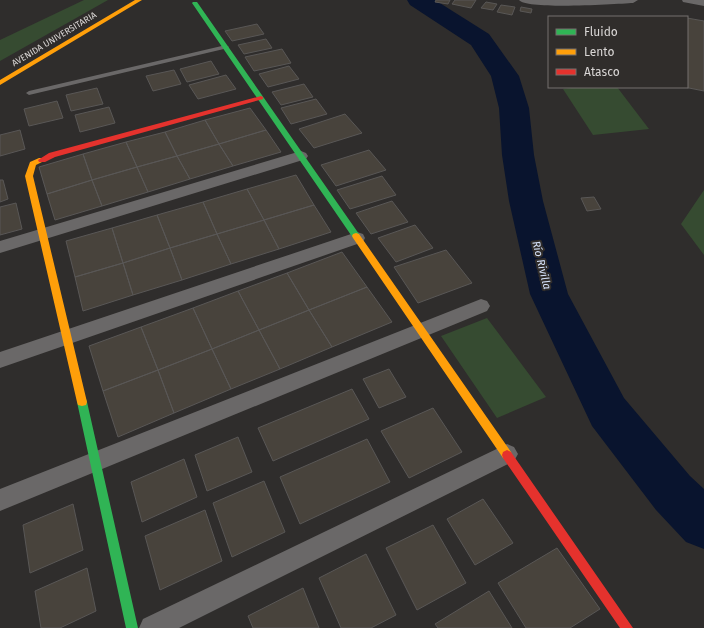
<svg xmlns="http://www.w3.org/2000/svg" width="704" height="628" font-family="'Fira Sans',sans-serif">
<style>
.green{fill:#364b31}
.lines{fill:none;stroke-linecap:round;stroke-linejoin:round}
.river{fill:#09142e;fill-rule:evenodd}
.building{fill:#48433c;stroke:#595756}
.lane{fill:#6a6868;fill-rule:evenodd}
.street{fill:#6a6868;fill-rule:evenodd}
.fast{fill:#30b455;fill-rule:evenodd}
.slow{fill:#ff9f0a;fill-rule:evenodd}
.jam{fill:#e5322d;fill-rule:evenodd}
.labels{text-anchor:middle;stroke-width:4;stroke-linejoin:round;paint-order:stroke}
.far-street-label{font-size:9px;fill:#d9d6d5;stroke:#302d2b}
.water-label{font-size:11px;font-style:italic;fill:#d4e1f9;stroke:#302d2b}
</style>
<rect width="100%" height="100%" fill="#2f2d2c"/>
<path class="green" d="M84,0H108L0,61V40Z
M579,87H617L649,129L593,135L563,89Z
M704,190V255L681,224Z
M487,318L546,397L497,418L441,336Z"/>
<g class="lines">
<path class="river" d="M407,0H435L489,34L519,76L529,108L534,155L543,201L568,294L624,398L690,476L704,489V549L686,542L656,510L592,426L530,294L509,201L502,155L499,108L491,76L471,45L410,5Z"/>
</g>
<path class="building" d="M436,0H450L448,4L435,2Z
M455,0H476L471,8L452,4Z
M486,2L497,4L493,10L481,8Z
M501,5L515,7L512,15L497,12Z
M521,7L532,9L531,13L520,11Z
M687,18L704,21V91L684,87H687Z
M257,24L264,34L232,41L225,31Z
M266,39L272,48L244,54L238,45Z
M282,49L291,63L254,71L245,57Z
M211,61L219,74L187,82L180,69Z
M289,66L299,79L268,87L259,74Z
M174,70L181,84L153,91L146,76Z
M226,75L236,89L198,99L189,85Z
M304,84L313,97L281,105L272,92Z
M97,88L103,104L71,111L66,95Z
M316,99L327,114L291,124L281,108Z
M57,101L63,118L29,126L24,109Z
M109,107L115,123L80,132L75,115Z
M250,108L266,130L219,144L205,120Z
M345,114L362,133L314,148L299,129Z
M205,120L219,144L177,156L165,132Z
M20,130L25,149L0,156V135Z
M266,130L281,152L233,166L219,144Z
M165,132L177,156L137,167L126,142Z
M126,142L137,167L92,180L83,154Z
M219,144L233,166L190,179L177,156Z
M369,150L386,170L336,186L321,165Z
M83,154L92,180L47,194L39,167Z
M177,156L190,179L148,192L137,167Z
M137,167L148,192L102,206L92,180Z
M296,175L314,205L264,220L247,189Z
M382,176L396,195L350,209L337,190Z
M0,180H3L8,199L0,202Z
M92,180L102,206L55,220L47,194Z
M247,189L264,220L217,234L203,202Z
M594,197L601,209L587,211L581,198Z
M392,201L408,222L371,234L356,213Z
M203,202L217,234L170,248L157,215Z
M16,203L22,229L0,235V207Z
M314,205L331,232L279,249L264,220Z
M157,215L170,248L123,263L112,228Z
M264,220L279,249L231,264L217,234Z
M415,225L433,248L396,262L378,238Z
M112,228L123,263L75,277L66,241Z
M217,234L231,264L182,280L170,248Z
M170,248L182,280L133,295L123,263Z
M446,250L472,283L418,303L394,267Z
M342,252L367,287L309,310L287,273Z
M123,263L133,295L83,311L75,277Z
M287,273L309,310L259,330L238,291Z
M367,287L392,322L332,347L309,310Z
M238,291L259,330L212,349L193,308Z
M193,308L212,349L158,370L141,327Z
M309,310L332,347L280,369L259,330Z
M141,327L158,370L103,391L89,346Z
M259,330L280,369L231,389L212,349Z
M212,349L231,389L174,413L158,370Z
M389,369L406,397L379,408L363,379Z
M158,370L174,413L118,437L103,391Z
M352,389L369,419L273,461L258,428Z
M433,408L462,452L409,478L381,431Z
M238,437L252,472L207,491L195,455Z
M367,439L390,482L300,524L280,477Z
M184,459L197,497L142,522L131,482Z
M264,481L285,532L232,557L213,503Z
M483,499L513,543L475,565L447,519Z
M73,504L83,550L30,573L23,525Z
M205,510L222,561L160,590L145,536Z
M433,525L466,583L417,610L386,548Z
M557,548L600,609L570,628H526L498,583Z
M366,554L396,615L371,628H341L319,578Z
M87,568L96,611L60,628H41L35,591Z
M303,588L319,628H253L248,616Z
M489,591L512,628H438L435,624Z"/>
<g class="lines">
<path class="lane" d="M226,45L229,47L228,48L29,95L26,93L29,91Z"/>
<path class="street" d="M519,0H638L633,3C616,4 527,10 519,0Z
M682,0H704V6L683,2Z
M301,151L306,153L308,156L306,159L0,253V241Z
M357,232L363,234L365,238L363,242L0,368V352Z
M481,299L487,301L490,306L487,311L0,511V489Z
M507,444L514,447L518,454L514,461L179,628H139L143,619Z"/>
<path class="fast" d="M193,2H197L359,234L360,236L359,238H353L192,3Z
M82,398L86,399L87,402L138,628H126L77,402L78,399Z"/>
<path class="slow" d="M135,0H142L0,85V80Z
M39,158H45L46,160L36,165L33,176L87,402L86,405L82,406L78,405L77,402L25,176L30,162Z
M356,233L359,234L511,452L512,455L511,458L507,460L503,458L353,238L352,236L353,234Z"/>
<path class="jam" d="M261,96L263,97V99L55,157L45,162H39L38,160L49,153Z
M507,450L511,452L633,628H620L503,458L502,455L503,452Z"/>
</g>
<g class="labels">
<g class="far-street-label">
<text transform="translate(54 39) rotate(-31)" y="3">AVENIDA UNIVERSITARIA</text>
</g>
<g class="water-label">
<text transform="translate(542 265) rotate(76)" y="4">Río Rivilla</text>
</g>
</g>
<rect x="548" y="16" width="140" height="72" fill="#302d2b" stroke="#74716f"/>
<rect x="556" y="29" width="20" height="6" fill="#30b455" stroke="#74716f"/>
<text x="584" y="36" font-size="12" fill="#d9d6d5">Fluido</text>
<rect x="556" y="49" width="20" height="6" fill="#ff9f0a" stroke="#74716f"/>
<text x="584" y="56" font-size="12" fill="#d9d6d5">Lento</text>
<rect x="556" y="69" width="20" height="6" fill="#e5322d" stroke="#74716f"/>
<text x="584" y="76" font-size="12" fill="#d9d6d5">Atasco</text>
</svg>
